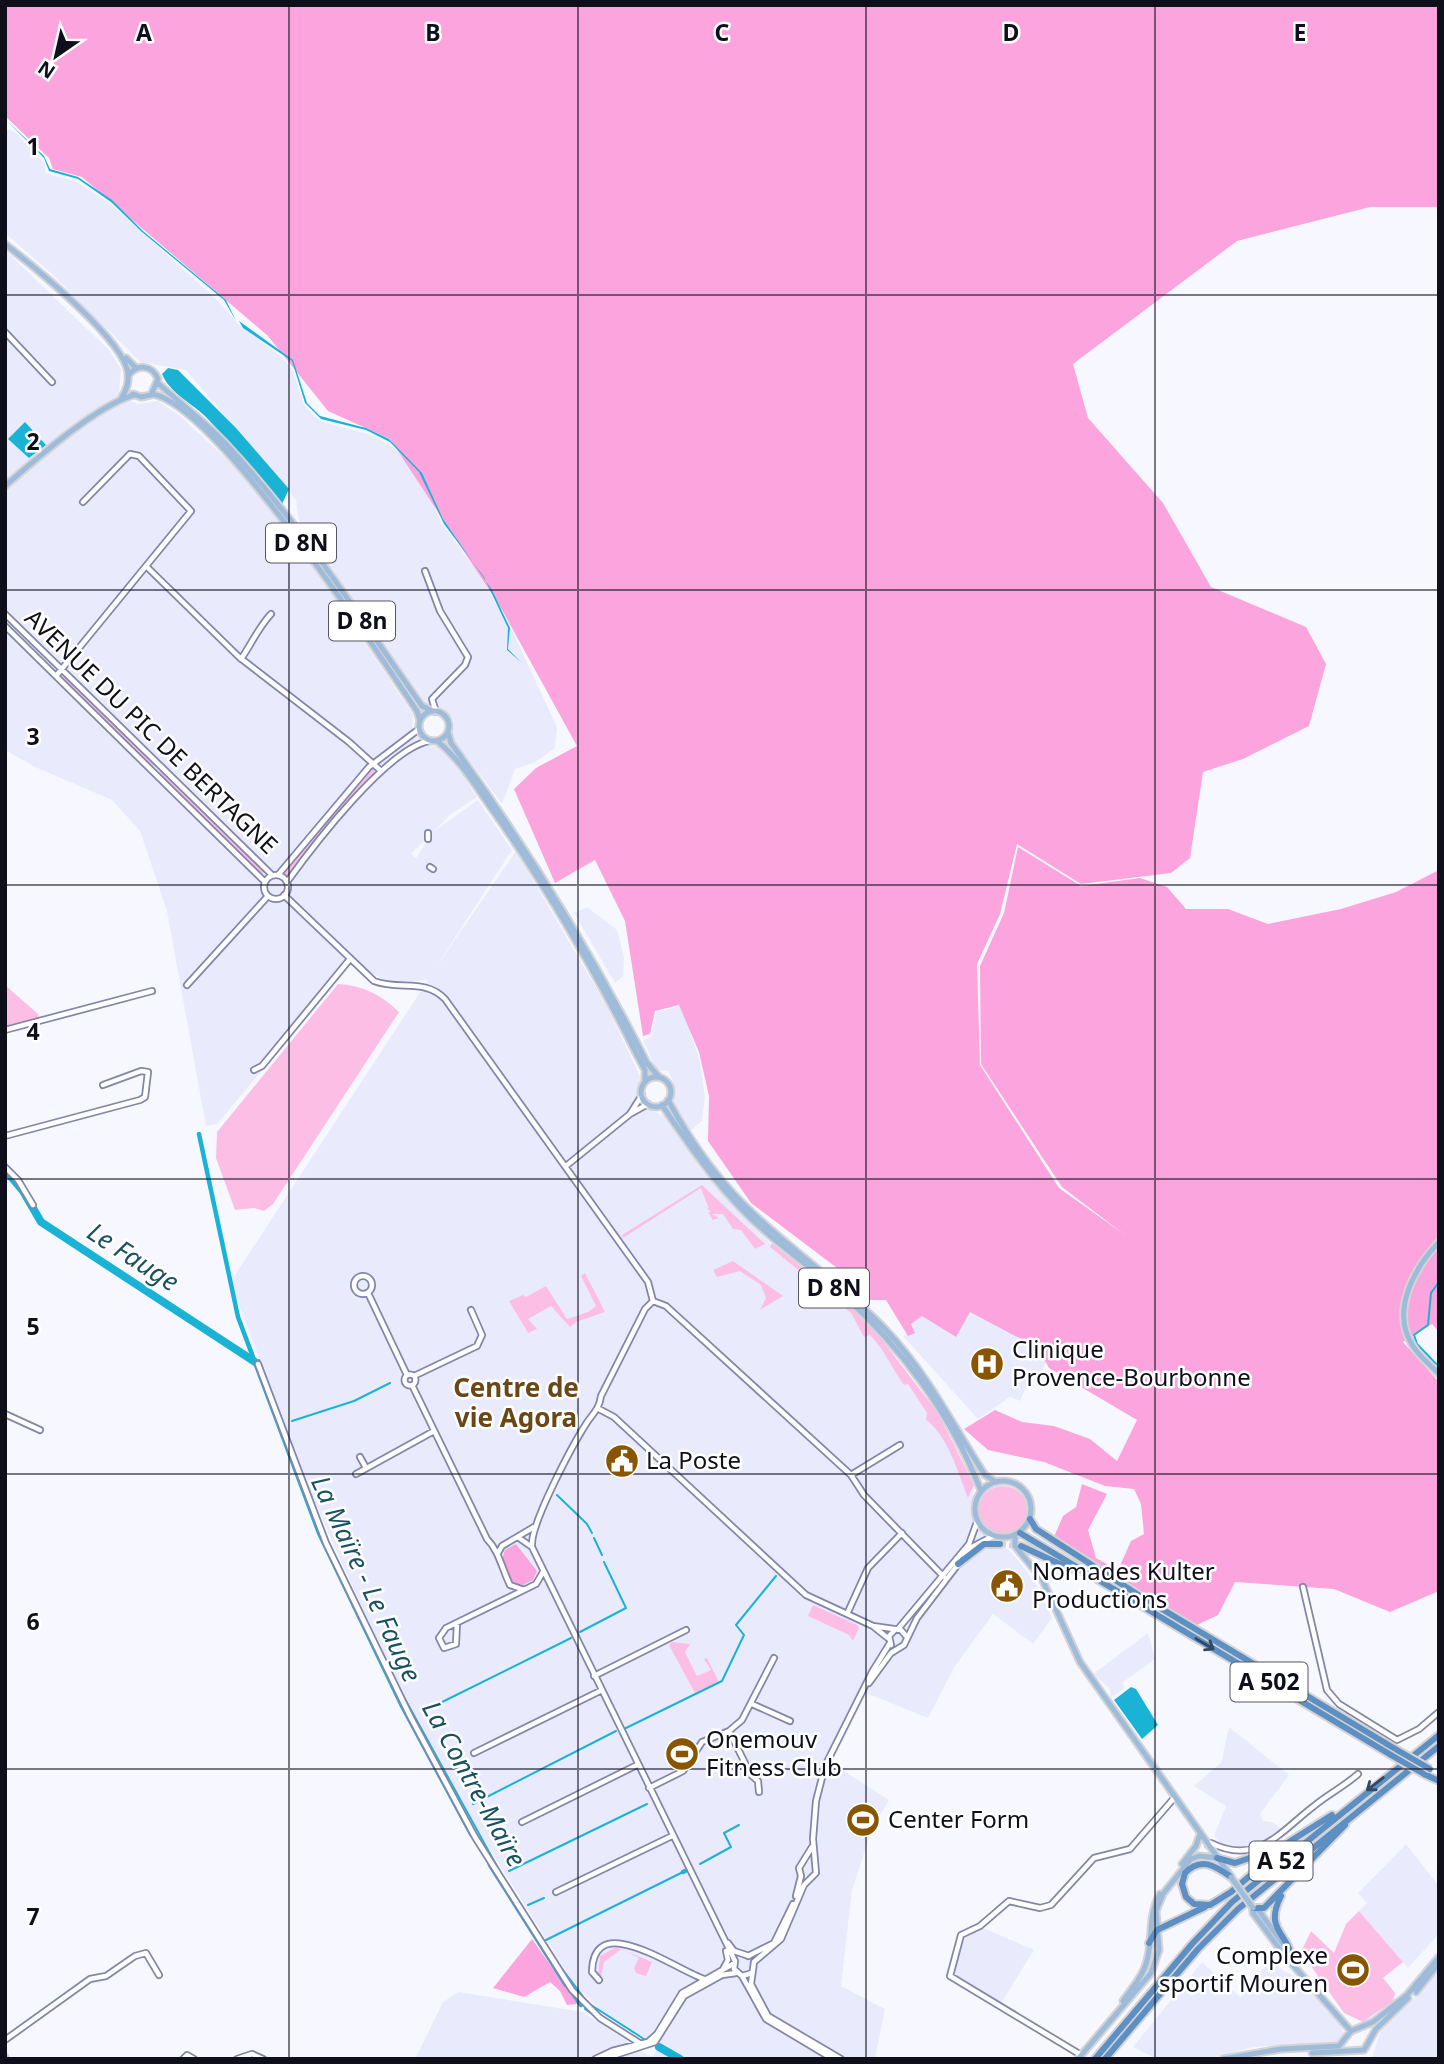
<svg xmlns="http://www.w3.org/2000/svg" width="1444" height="2064" font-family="'Noto Sans',sans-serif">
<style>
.built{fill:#e9ebfd}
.green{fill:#fdbee6}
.forest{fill:#fba4dd}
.water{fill:#1ab3d6}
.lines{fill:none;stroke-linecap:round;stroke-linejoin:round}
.stream{stroke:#1ab3d6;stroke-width:2}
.canal{stroke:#1ab3d6;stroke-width:4.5}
.river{stroke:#1ab3d6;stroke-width:8}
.highway-tunnel{stroke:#d4d5dd;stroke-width:6;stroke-dasharray:6 3;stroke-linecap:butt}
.minor-casing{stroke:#8386a7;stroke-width:8}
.major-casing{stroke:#d4d4d6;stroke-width:9}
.highway-casing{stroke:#d4d4d6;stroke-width:10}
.minor{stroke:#fff;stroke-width:4.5}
.major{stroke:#9ebcda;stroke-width:5}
.highway{stroke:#5d8fc2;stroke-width:6}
.major-bridge-casing{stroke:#d4d4d6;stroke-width:9;stroke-linecap:butt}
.highway-bridge-casing{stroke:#d4d4d6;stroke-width:10;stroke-linecap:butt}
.major-bridge{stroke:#9ebcda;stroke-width:5}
.highway-bridge{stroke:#5d8fc2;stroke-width:6}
.oneway{stroke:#324966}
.grid{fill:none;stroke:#0e0f1b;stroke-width:2;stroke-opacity:0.55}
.labels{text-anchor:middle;stroke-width:5;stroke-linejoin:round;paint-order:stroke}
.shield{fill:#fff;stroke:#56575f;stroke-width:2}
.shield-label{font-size:23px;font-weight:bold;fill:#0e0f1b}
.street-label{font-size:24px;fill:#0e0f1b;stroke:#fff}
.poi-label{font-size:24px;fill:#0e0f1b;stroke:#fff;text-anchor:start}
.water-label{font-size:26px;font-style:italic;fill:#195160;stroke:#fff}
.neighbourhood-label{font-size:26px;font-weight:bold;fill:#6a4715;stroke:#fff}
.grid-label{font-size:23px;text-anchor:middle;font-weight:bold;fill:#0e0f1b;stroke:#fff;stroke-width:5;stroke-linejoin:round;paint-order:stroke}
</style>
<rect width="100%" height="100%" fill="#f7f8ff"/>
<path class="built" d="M5,130H12L36,153L45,164V173L77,182L112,205L217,300L239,325L283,358L293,371L304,405L320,421L374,436L394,448L421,479L442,524L476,570L511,628L557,727L555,748L534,763L515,769L502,804L452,737L454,720L443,708L427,705L299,521L296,500L186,370L140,362L54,276L5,233Z
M5,250L110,351L121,369L119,391L128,400L139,404L158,401L179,415L231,463L259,495L322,578L413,715L412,732L423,744L440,747L463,776L477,797L451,814L411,854L416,858L433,832L478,800L512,850L434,970L516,851L605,1003L641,1078L637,1095L654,1112L666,1116L701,1169L732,1205L770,1243L842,1300L881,1342L953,1440L975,1484L971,1505L973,1522L1012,1553L1035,1582L1052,1618L1033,1644L993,1614L955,1666L928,1718L866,1693L830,1762L889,1800L872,1829L852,1890L841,1986L885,2009L875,2059H415L443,2002L458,1992L583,2012L648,2055L653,2056L659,2045L609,2018L574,1984L481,1835L401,1690L348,1577L312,1495L233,1290V1278L428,980L390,983L368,971L356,959L217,1124L206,1126L167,911L140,831L112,800L35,767L5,750Z
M587,907L617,930L624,957L623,977L615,983L574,913Z
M682,1006L700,1062L705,1097L702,1121L690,1131L672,1102L674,1084L668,1071L656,1070L643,1040L651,1037L656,1012Z
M970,1303L990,1313L1049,1356L1042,1371L1031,1376L1020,1401L1010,1397L978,1419L903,1336L913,1327L908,1319Z
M1148,1633L1155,1659L1122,1683L1125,1688L1111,1698L1109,1688L1093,1674Z
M1229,1727L1289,1775L1260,1814L1263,1821L1272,1822L1283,1830L1273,1839L1245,1846H1223L1214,1836L1226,1806L1194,1786L1221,1763Z
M1406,1844L1439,1886V1934L1408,1968L1359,1911L1367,1903L1358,1893Z
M981,1927L1034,1950L1000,2005L951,1973L962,1936Z
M1272,1958L1282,1970L1297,1977L1340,2025L1344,2034L1337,2042L1253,2047L1209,2059H1157L1133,2047L1202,1962L1240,1997Z
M1439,1967V2059H1371L1383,2025L1420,1992Z"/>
<path class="green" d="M63,675L154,763L153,767L62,679Z
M371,768L376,773L288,878L282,873Z
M164,771L264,870L262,875L159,775V772Z
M338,984C362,985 382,995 399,1012L273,1204L264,1211L254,1208L235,1210L216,1158L217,1132Z
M5,985L38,1014L40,1020L5,1028Z
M702,1185L765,1244L755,1249L741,1230L733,1229L723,1214H712L719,1218L713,1220L708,1212H711L703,1205L709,1209L701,1188L623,1238L622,1235Z
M772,1243L853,1309L883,1341L938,1413L974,1485L968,1498C959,1476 948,1435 926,1420L927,1413L908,1384L904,1385C892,1370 886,1351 870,1335L864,1337L851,1313L770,1247Z
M733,1261L783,1296L760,1310L766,1298L761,1285L740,1271L717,1277L713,1270Z
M585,1273L605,1312L576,1322L570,1327L551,1306L528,1319L537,1329L528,1333L509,1301L523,1295L526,1297L546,1286L567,1319L588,1312L596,1306L581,1276Z
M979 1510a24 24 0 1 1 48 0a24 24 0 1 1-48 0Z
M813,1605L857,1625L859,1628L853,1641L849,1635L808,1616Z
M672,1642L690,1644L685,1652L697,1676L711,1670L704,1659L707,1658L719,1682L695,1693L669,1645Z
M1359,1911L1403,1962L1383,1978L1395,1993L1393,2001L1363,2022L1344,2013L1301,1952L1311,1931L1334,1953L1346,1924Z
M616,1947L652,1962L646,1976L636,1973L634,1968L639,1958L622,1949L604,1962L601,1977L598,1975L600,1956Z"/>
<path class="forest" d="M5,5H1439V207H1370L1237,241L1073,364L1088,418L1163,503L1211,587L1306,627L1326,664L1309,726L1243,759L1203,772L1190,858L1171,873L1081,884L1017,844L1000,914L977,964L980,1065L1059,1188L1125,1235L1062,1187L981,1064L980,966L1004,913L1018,847L1081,886L1140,878L1167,887L1186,909H1228L1268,924L1341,909L1396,892L1439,870V1332L1432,1324L1403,1342L1439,1382V1591L1390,1612L1334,1589L1235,1582L1218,1615L1195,1626L1054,1537L1063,1516L1076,1507L1082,1484L1107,1494L1088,1530L1096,1558L1118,1570L1131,1541L1144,1534L1141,1504L1134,1489L1105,1486L1044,1462L988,1450L964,1429L995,1410L1022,1422L1054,1426L1090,1439L1117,1461L1137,1420L1049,1368L1038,1348L970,1312L956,1337L922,1316L911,1324L915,1333L908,1336L886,1300H868L841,1271L751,1203L708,1141L709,1096L699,1052L679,1005L655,1011L650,1034L643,1036L625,921L595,860L555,883L514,789L536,768L577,746L501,608L390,439L328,411L268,336L82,177L53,169L49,158L5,116Z
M516,1544L537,1571L533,1580L521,1586L512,1581L502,1559L505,1550Z
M532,1939L578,2004L567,2005L560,1991L550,1982L524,1997L493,1988Z"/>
<path class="water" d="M5,119L44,156L50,169L78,177L112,200L143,231L226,300L236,321L224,300L142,232L111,202L78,179L49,171L44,158Z
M239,321L293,360L307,403L320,416L366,428L389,439L422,473L443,519L492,590L510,628L508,649L522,663L507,650L508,628L484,577L444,524L419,472L390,442L366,430L321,419L305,403L292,361L243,328Z
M168,368L178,370L236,428L289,489L282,504C256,475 232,444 205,416C190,402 170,393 162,374Z
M25,422L46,445L29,458L8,439Z
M1131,1687L1136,1689L1158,1725L1142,1739L1114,1700Z"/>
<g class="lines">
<path class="stream" d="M1439,1282L1431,1293L1428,1325L1414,1335L1417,1344L1439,1367
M255,1362L259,1360L328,1541L351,1589
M292,1421L354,1401L390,1383
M557,1495L587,1524L592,1533
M594,1538L602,1555
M580,1632L626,1608L604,1562
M394,1679L499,1870
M424,1711L571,1638
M624,1729L722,1681L744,1635L736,1625L776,1576
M473,1804L616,1731
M700,1864L731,1847L724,1833L739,1825
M509,1871L647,1804
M528,1905L544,1898
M544,1941L683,1872
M556,1961L588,2003L644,2039
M585,2009L627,2038"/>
<path class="canal" d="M199,1134L238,1317L319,1533L402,1706L471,1834
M490,1865L566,1985
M683,1872L685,1871
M572,1992L581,2005"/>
<path class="river" d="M7,1172L23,1191L41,1222L255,1362
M659,2047L680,2059"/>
<path class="highway-tunnel" d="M1000,1544L1019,1546"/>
<g class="minor-casing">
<path id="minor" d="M5,332L52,382
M148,568L239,657L349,742L380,770
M425,571L440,611L468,657L465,665L432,699L436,712
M5,614L272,875
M5,626L265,882
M241,659C252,643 258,628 271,614
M56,676L191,511L139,456L130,454L83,502
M428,839V833
M430,867L433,869
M278,875L369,767L419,729
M264 887a12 12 0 1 1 24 0a12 12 0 1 1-24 0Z
M287,882C313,846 387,749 429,741
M284,895L374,981C400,991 425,978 445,999L648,1282L653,1301
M187,985L268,896
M5,1030L152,991
M254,1070L262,1066L350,959
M642,1095L630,1114L648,1104
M5,1136L140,1100L145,1097L148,1072L141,1071L103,1085
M566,1166L630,1114
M5,1167L18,1180L33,1205
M354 1285a9 9 0 1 1 18 0a9 9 0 1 1-18 0Z
M368,1293L407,1375
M653,1301L666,1306L851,1475L900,1445
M258,1364L326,1543L410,1716L475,1837L572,1990L600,2018L641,2044
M404.5 1380a5.5 5.5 0 1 1 11 0a5.5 5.5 0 1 1-11 0Z
M414,1376L477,1346L482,1335L471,1310
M412,1385L487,1539C499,1551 502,1569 510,1585
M599,1409L614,1417L806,1595L873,1626L901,1630L906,1636
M5,1414L40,1430
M360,1457L365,1466
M356,1474L434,1431
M851,1475L864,1495L944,1577
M519,1538L532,1547L735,1961L734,1969L742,1976L752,1973
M532,1545C531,1523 572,1446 586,1424C593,1413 599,1410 601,1396L645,1309L653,1301
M498,1553L502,1546L534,1527
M965,1556L972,1547L993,1536
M510,1585L524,1590
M1303,1587L1327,1690L1339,1704L1397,1740L1419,1729L1439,1712
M847,1614L868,1568L902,1533
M457,1623L456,1644L444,1648L439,1638L446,1628L536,1584L543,1572
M874,1627L889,1639
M898,1629L969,1544L977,1522
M891,1645L889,1636L895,1630
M594,1676L686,1630
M869,1683L891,1653L904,1645L917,1618L959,1563
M752,1704L790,1721
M729,1731L751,1775L758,1781L759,1792
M474,1753L600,1691
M649,1788L683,1771L702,1742L729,1731L742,1720L774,1658
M522,1822L637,1765
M1208,1845L1211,1843C1257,1866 1280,1832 1314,1806C1328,1794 1345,1786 1358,1774
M556,1892L672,1836
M796,1896L801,1876L799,1868L812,1847
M728,1943L734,1951L749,1956
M748,1956L774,1943L793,1904
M754,1962L781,1939L804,1885L816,1873L813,1839L816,1801L825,1766L872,1672L890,1643
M754,1962L751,1984L768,2016L841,2059
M723,1969L728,1960L726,1951
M742,1976L766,2019L833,2059
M599,1980L592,1972C593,1908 676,1970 704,1979
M5,2040L90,1979L106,1976L135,1956L146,1953L159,1975
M1081,2055L950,1976L961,1935L980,1926L1009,1901L1040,1908L1051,1905L1094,1858L1130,1849L1175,1797
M183,2059L187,2055L194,2059
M237,2059L252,2054L263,2059
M595,2059L612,2051L648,2042L657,2034L682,1993L733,1964
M603,2059L655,2042L684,1996L722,1975L736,1973"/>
</g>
<g class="major-casing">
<path id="major" d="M5,244C32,265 126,341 128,374C129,384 126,390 121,399
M126,358L136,368
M128,376C137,363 152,365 158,379L151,395L141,397L133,394
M159,384C181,404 205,422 226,444C301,524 360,618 422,706L432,711
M152,394C216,404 376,650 417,711L420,721
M5,486C35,460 97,405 134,395
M419 726a15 15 0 1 1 30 0a15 15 0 1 1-30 0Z
M448,732L451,743C525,845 590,950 647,1063L659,1077
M437,741C460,759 477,788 494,812C548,889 595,971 637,1055L645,1070V1081
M641 1092a15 15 0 1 1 30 0a15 15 0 1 1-30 0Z
M668,1100C691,1143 721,1185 758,1218C800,1257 847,1289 886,1330C927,1373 953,1426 985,1475L996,1482
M662,1105C685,1139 708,1173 736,1203C767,1237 806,1263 841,1293C901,1346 952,1416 981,1491
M1439,1242C1414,1268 1390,1312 1413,1346C1419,1356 1430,1365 1439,1374
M975 1509a28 28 0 1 1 56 0a28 28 0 1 1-56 0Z
M1015,1535V1546L1042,1579L1080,1662L1230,1875
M1182,1864L1196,1846L1200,1834
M1253,1908V1913L1285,1956L1351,2031
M1253,1908L1259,1911L1289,1952
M1416,1992L1439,1963
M1123,2001C1131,1989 1142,1978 1146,1964C1154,1940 1147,1917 1160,1894
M1312,2053L1364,2050L1376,2029L1408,1998
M5,2057L6,2059
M1078,2059L1151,1973L1159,1950L1156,1911L1163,1894L1191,1859L1199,1856L1217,1858
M1223,2059L1281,2049L1339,2046L1351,2031L1373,2022L1407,1995L1439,1957"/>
</g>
<g class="highway-casing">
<path id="highway" d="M1030,1519L1036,1529L1137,1594L1397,1750
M1020,1533L1391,1755
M1021,1546L1077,1572
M958,1564L984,1544H1000
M1424,1774L1439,1781
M1217,1858L1235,1863L1279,1848
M1231,1877C1215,1866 1201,1856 1185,1873L1182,1884L1186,1897L1194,1904L1210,1905L1231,1892L1289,1842L1332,1815
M1281,1896C1263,1931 1290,1933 1292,1961
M1253,1908H1264L1345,1825
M1149,1943L1157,1930L1205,1907
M1095,2059L1192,1944L1232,1902L1439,1735
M1105,2059L1198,1949L1238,1909L1439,1746"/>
</g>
<use href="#minor" class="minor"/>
<use href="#major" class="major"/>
<use href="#highway" class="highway"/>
<g class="major-bridge-casing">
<path id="major-bridge" d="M1231,1877L1253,1908"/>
</g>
<g class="highway-bridge-casing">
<path id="highway-bridge" d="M1397,1750L1430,1769
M1391,1755L1424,1774"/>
</g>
<use href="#major-bridge" class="major-bridge"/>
<use href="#highway-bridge" class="highway-bridge"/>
</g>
<defs><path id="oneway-shaft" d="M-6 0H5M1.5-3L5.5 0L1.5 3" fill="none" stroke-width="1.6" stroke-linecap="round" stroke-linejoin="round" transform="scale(1.75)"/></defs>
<g class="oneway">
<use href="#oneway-shaft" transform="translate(1205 1644) rotate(31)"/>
<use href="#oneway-shaft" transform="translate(1375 1784) rotate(142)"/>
</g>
<path class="grid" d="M289,5V2059M578,5V2059M866,5V2059M1155,5V2059M5,295H1439M5,590H1439M5,885H1439M5,1179H1439M5,1474H1439M5,1769H1439"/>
<defs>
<g id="hospital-disc" transform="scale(1.75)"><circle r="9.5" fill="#885600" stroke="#fff"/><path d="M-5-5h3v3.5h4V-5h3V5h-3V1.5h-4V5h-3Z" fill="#fff"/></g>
<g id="civic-disc" transform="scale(1.75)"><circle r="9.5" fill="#885600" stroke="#fff"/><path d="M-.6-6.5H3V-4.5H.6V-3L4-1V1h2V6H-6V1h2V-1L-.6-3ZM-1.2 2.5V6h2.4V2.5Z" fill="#fff"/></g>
<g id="stadium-disc" transform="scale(1.75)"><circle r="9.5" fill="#885600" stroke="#fff"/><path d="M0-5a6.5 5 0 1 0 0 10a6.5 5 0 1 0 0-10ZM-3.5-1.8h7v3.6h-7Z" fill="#fff"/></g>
</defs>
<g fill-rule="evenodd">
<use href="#hospital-disc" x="987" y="1364"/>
<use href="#civic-disc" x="622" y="1461"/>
<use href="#civic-disc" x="1007" y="1586"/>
<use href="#stadium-disc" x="682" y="1754"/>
<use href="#stadium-disc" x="863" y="1820"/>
<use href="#stadium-disc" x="1353" y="1970"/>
</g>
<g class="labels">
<g class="shield">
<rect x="266" y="523.5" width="70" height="39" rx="5"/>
<rect x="329" y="601.5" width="66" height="39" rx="5"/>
<rect x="799" y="1268.5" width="70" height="39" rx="5"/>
<rect x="1230.5" y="1662.5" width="77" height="39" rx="5"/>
<rect x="1249.5" y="1841.5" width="63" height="39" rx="5"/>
</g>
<g class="shield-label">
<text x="301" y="551">D 8N</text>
<text x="362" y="629">D 8n</text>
<text x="834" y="1296">D 8N</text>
<text x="1269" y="1690">A 502</text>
<text x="1281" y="1869">A 52</text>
</g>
<g class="street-label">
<text transform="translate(151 732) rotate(44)" y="8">AVENUE DU PIC DE BERTAGNE</text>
</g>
<g class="poi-label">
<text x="1012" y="1358">Clinique<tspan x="1012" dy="28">Provence-Bourbonne</tspan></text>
<text x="646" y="1469">La Poste</text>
<text x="1032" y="1580">Nomades Kulter<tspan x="1032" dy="28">Productions</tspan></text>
<text x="706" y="1748">Onemouv<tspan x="706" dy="28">Fitness Club</tspan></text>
<text x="888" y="1828">Center Form</text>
<text x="1328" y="1964" text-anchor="end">Complexe<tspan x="1328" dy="28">sportif Mouren</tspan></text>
</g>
<g class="water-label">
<text transform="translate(133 1257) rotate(33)" y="9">Le Fauge</text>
<text transform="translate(366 1579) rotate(65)" y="9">La Maïre - Le Fauge</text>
<text transform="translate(474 1784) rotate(61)" y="9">La Contre-Maïre</text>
</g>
<g class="neighbourhood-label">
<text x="516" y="1397">Centre de<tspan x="516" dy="30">vie Agora</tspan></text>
</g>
</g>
<g class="grid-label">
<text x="144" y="41">A</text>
<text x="433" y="41">B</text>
<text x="722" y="41">C</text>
<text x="1011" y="41">D</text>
<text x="1300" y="41">E</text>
<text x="33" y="155">1</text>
<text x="33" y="450">2</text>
<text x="33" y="745">3</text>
<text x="33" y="1040">4</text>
<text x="33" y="1335">5</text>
<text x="33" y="1630">6</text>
<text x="33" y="1925">7</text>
</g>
<rect width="1444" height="2064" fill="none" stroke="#0e0f1b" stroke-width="14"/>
<g transform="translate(56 56) rotate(214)" stroke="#ffffff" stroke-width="5" paint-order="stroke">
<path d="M0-5L12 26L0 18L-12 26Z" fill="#0e0f1b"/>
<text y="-10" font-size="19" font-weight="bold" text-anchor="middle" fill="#0e0f1b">N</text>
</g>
</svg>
